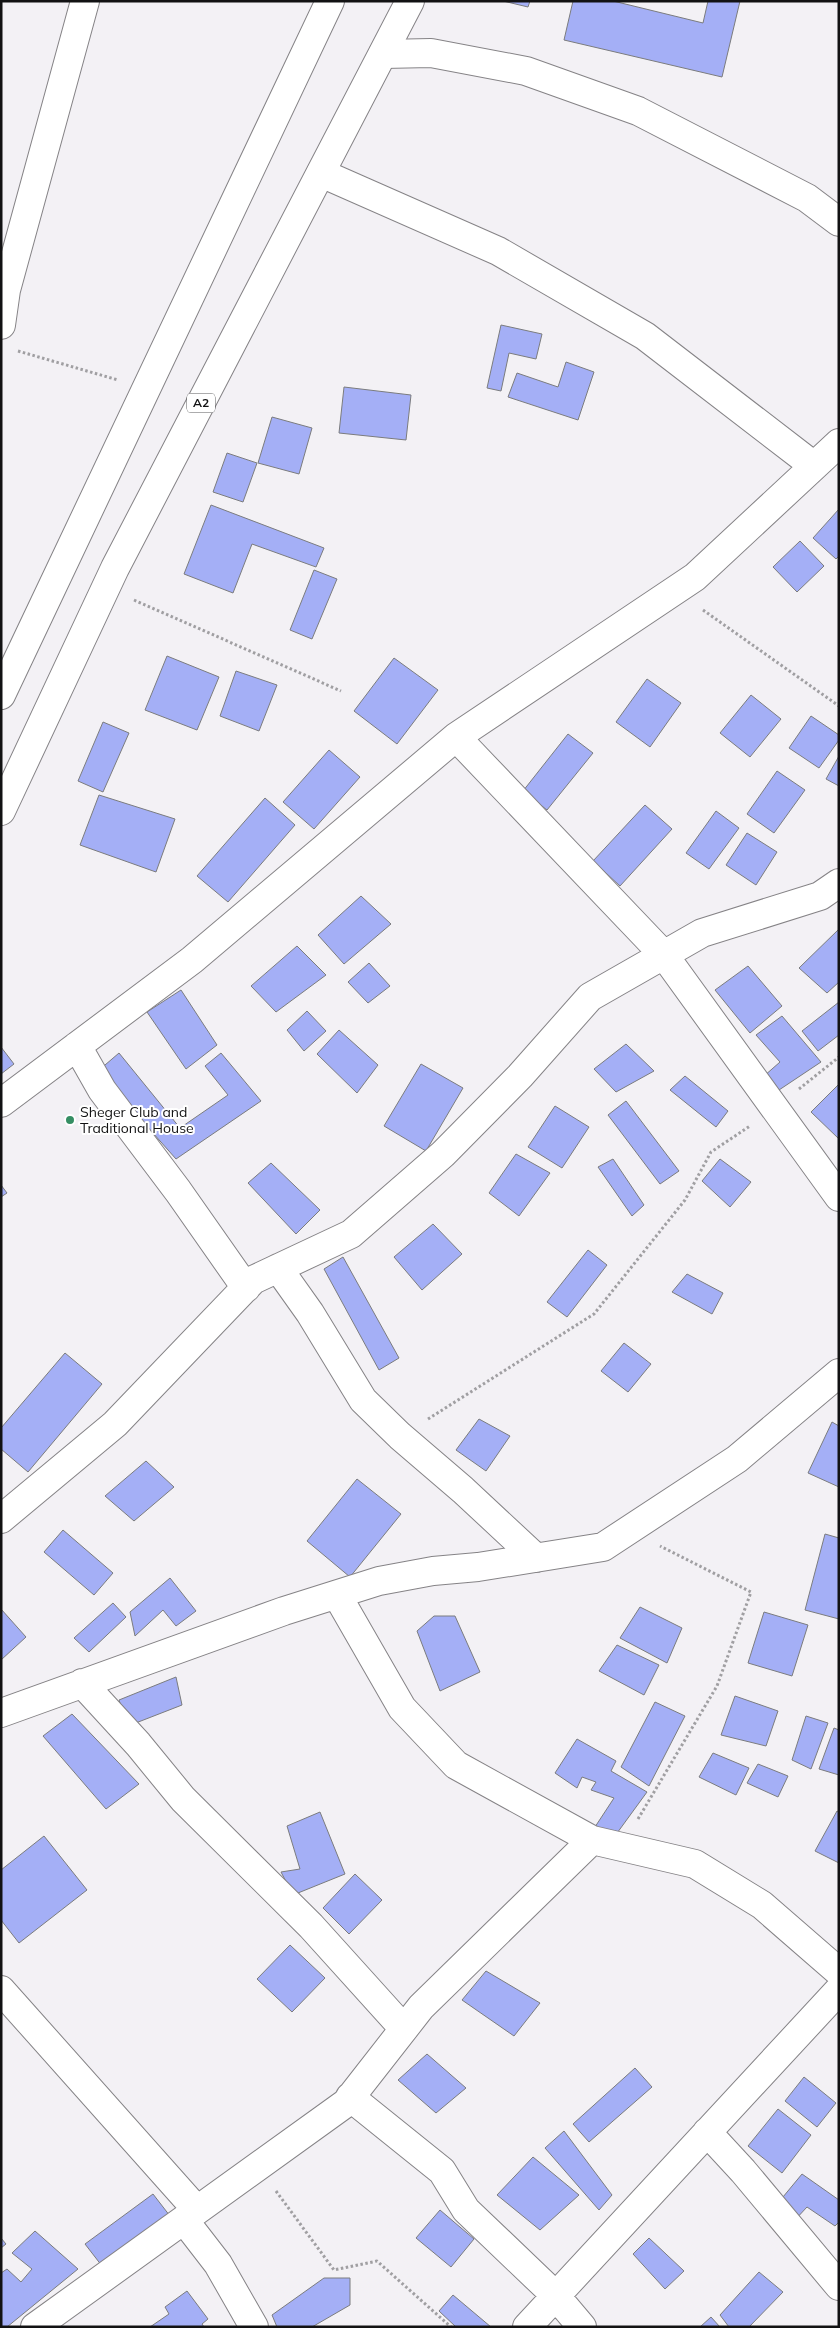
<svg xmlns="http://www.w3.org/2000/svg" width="840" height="2328" font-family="Mulish,sans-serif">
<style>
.building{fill:#a4aff6;stroke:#7b7c7e}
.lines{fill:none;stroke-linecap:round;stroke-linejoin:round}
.street-casing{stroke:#858386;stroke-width:30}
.highway-casing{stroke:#858386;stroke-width:30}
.path{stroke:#a09fa2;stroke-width:3;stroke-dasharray:2.5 2.5;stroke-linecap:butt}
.street{stroke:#fff;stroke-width:28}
.highway{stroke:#fff;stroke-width:28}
.poi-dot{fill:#358e63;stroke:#fff;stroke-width:2}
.labels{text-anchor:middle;stroke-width:4;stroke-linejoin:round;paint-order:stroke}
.shield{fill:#fff;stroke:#59595a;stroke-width:1}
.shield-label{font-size:12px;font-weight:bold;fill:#121213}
.poi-label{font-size:14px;fill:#121213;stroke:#fff;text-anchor:start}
</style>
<rect width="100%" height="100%" fill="#f3f1f5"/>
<path class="building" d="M503,1H530L528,7Z
M573,1H613L703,23L708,1H740L722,77L564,40Z
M501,325L542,334L536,359L509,353L501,391L487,388Z
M566,362L594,372L578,420L508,397L517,373L558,387Z
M344,387L411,395L406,440L339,433Z
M272,417L312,428L299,474L258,463Z
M227,453L257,463L243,502L213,492Z
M211,505L324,548L316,567L252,544L233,593L184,574Z
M839,509V556L836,559L813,538Z
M800,541L824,566L797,592L773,567Z
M314,570L337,579L312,639L290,630Z
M167,656L219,677L197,730L145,710Z
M394,658L438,690L397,744L354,711Z
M236,671L277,685L259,731L220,716Z
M647,679L681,703L650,747L616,722Z
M751,695L781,719L750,757L720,733Z
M811,716L839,735V740L819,768L789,748Z
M103,722L129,733L103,792L78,781Z
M568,734L593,753L547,810L523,791Z
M329,750L360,777L314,829L283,802Z
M839,756V786L826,779Z
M777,771L805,790L774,833L747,814Z
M99,795L175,819L156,872L80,845Z
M265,798L295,825L228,902L197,876Z
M645,805L672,829L620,886L593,861Z
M716,811L739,828L709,869L686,853Z
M747,833L777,852L756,885L726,865Z
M361,896L391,924L344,964L318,935Z
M839,929V982L827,993L799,968Z
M297,946L326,975L276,1012L251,986Z
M369,963L390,986L368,1003L348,982Z
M748,966L782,1006L750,1033L715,990Z
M181,990L217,1045L186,1069L147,1012Z
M839,1002V1035L818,1051L802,1031Z
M307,1011L326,1031L304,1051L287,1030Z
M782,1016L821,1062L779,1090L764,1076L780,1062L756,1035Z
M339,1030L378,1065L357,1093L317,1054Z
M626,1044L654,1071L616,1092L594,1069Z
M1,1047L14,1064L1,1074Z
M119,1053L180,1128L228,1095L205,1066L221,1053L261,1101L176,1159L98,1071Z
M421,1064L463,1088L426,1151L384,1126Z
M685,1076L728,1111L716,1127L670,1090Z
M839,1084V1139L811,1112Z
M626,1101L679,1171L660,1184L608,1115Z
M555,1106L589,1127L562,1168L528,1147Z
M516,1154L550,1173L519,1216L489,1193Z
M613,1159L644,1205L632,1216L598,1167Z
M720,1159L751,1182L730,1207L702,1181Z
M271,1163L320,1210L296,1234L248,1183Z
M1,1185L7,1193L1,1197Z
M433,1224L462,1254L422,1290L394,1257Z
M588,1250L607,1265L567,1317L547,1302Z
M343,1257L399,1358L379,1370L324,1269Z
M687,1274L723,1293L712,1314L672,1292Z
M624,1343L651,1364L628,1392L601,1371Z
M65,1353L102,1384L28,1472L1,1449V1428Z
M479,1419L510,1436L486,1471L456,1450Z
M832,1422L839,1426V1487L808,1473Z
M146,1461L174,1487L134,1521L105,1496Z
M357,1479L401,1514L350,1577L307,1541Z
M63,1530L113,1573L94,1595L44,1552Z
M825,1534L839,1538V1619L805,1610Z
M170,1578L196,1611L176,1626L163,1610L135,1636L130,1612Z
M113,1603L126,1617L89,1652L74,1638Z
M640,1607L682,1628L667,1663L620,1638Z
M1,1609L26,1637L1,1660Z
M764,1612L808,1625L792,1676L748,1663Z
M434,1616H455L480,1672L440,1691L417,1631Z
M617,1645L659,1665L644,1695L599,1671Z
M176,1677L182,1705L128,1726L119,1700Z
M735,1696L778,1711L766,1746L721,1735Z
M655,1702L685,1716L649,1786L621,1767Z
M72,1714L139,1784L106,1809L43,1736Z
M806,1716L828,1723L811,1769L792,1760Z
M834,1728L839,1730V1775L819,1769Z
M577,1739L616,1761L611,1771L647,1792L612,1840L593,1830L614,1798L591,1790L596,1782L582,1777L577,1788L555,1773Z
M713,1753L749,1768L736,1795L699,1777Z
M758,1764L788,1776L778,1797L747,1783Z
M837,1811L839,1812V1863L815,1851Z
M320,1812L345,1874L293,1895L281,1872L300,1869L287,1826Z
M44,1836L87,1890L19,1943L1,1920V1870Z
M355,1874L382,1900L349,1934L323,1908Z
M290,1945L325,1978L292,2012L257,1979Z
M486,1971L540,2003L514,2036L462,2000Z
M427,2054L466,2088L436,2113L398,2080Z
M635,2068L652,2087L589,2142L573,2124Z
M804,2077L836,2103L817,2127L785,2101Z
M778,2109L811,2135L782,2173L748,2146Z
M564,2131L612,2195L599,2210L545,2148Z
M533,2157L579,2195L540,2230L497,2195Z
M802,2174L839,2200V2222L835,2226L807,2207L794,2221L778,2203Z
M153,2194L170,2216L102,2266L85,2244Z
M440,2210L474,2239L451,2267L416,2238Z
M35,2231L78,2269L7,2327H1V2273L7,2269L21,2282L32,2269L12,2253Z
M1,2238L6,2244L1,2248Z
M649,2238L684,2271L665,2289L633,2254Z
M759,2272L783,2292L749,2327H729L720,2315Z
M324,2278H350V2305L312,2327H277L272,2315Z
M187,2291L208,2319L202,2324L204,2327H150L169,2314L165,2307Z
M453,2295L491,2327H456L439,2311Z
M711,2317L720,2327H700Z"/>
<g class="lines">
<g class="street-casing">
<path id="street" d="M383,54L431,53L526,71L638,111L807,198L839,222
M321,173L498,251L645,336L814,466
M1,325L6,290L85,1
M456,737L664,955L839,1197
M77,1046L102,1090L178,1191L246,1288
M1,1103L192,960L456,737L695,577L839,443
M278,1268L310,1313L363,1400L400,1436L463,1490L536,1558
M1,1519L115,1424L253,1280L351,1234L443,1154L520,1076L590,997L702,933L820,896L839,883
M337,1595L402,1708L456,1765L592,1840L695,1864L762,1905L839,1972
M82,1683L138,1744L183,1799L311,1926L404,2029
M1,1713L284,1611L379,1581L433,1571L478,1567L603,1547L737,1459L839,1373
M1,1990L197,2210
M350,2097L442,2171L466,2210L555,2295L582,2327
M707,2132L743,2171L839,2286
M184,2220L218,2264L254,2327
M35,2327L346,2103L421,2007L592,1840
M527,2327L839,1990"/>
</g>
<g class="highway-casing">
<path id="highway" d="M1,695L330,1
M1,811L115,568L410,1"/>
</g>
<path class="path" d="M18,351L118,380
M134,600L341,691
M703,610L839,706
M799,1089L839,1057
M428,1419L594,1314L685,1200L711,1152L750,1126
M638,1819L717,1686L751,1592L660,1546
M276,2191L334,2270L377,2261L451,2327"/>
<use href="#street" class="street"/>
<use href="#highway" class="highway"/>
</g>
<circle class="poi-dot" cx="70" cy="1120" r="5"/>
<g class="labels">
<rect class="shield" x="187" y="393.5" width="28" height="19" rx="4"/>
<g class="shield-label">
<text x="201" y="407">A2</text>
</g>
<g class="poi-label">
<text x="80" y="1117">Sheger Club and<tspan x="80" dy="16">Traditional House</tspan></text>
</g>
</g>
<rect width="840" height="2328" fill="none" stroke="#121213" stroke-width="5"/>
</svg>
